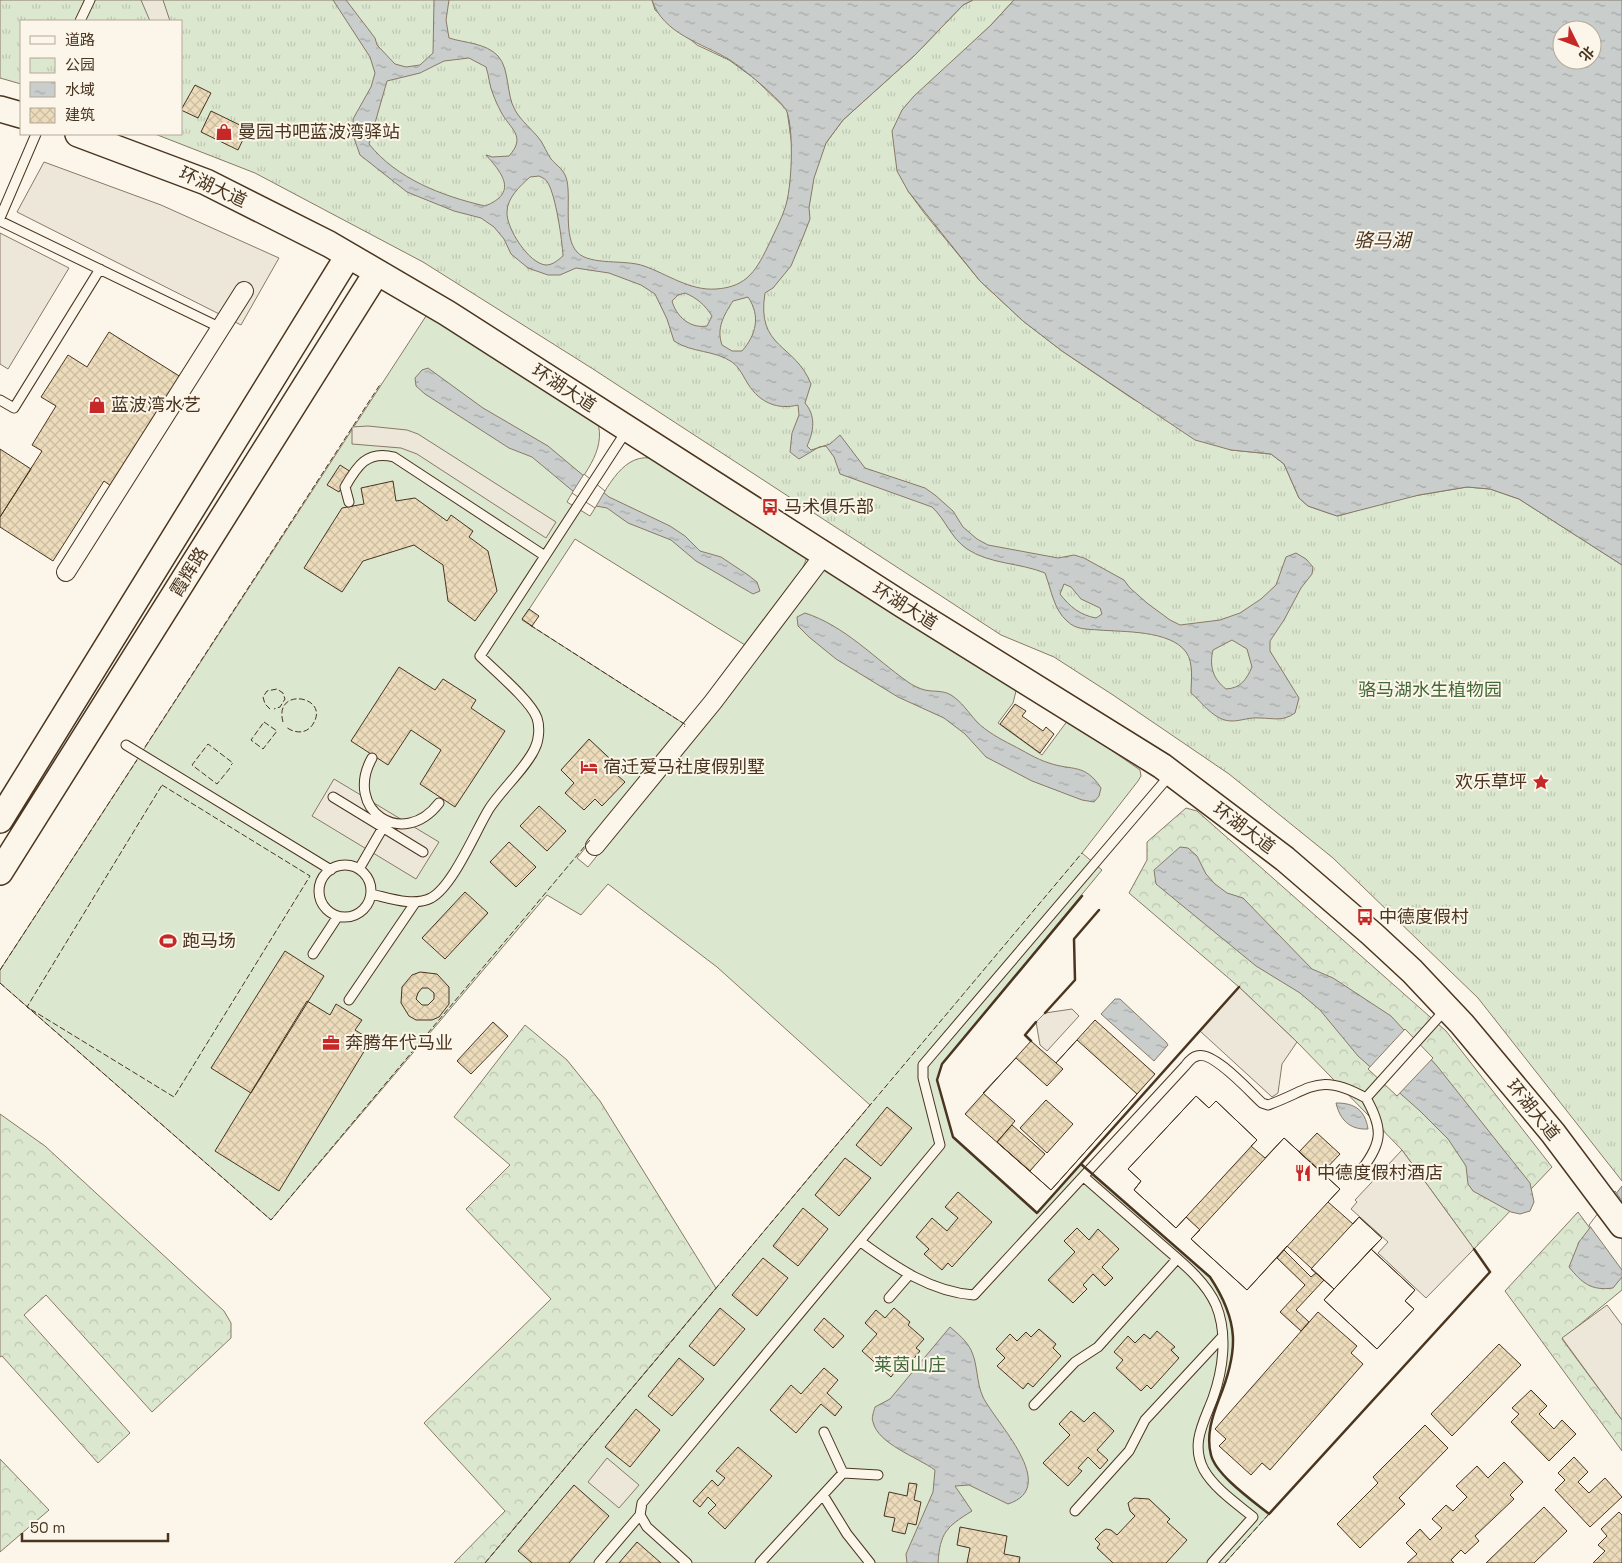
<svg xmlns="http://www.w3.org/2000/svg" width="1622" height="1563" font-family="'Space Grotesk','Noto Sans SC',sans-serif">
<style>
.green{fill:#dce7d0;stroke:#887966}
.forest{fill:url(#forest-crowns);stroke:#887966}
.park{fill:url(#park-tufts);stroke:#887966}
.parking{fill:#ede7d9;stroke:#887966}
.water{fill:url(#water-ripples);stroke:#887966;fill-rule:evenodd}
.pier{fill:#fbf6e9;stroke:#887966}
.building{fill:url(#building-cross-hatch);stroke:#4a3520;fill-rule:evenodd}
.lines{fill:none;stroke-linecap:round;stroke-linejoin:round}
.lane-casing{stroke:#4a3520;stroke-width:11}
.street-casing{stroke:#4a3520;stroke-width:20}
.secondary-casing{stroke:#4a3520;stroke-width:28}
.lane{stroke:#fbf6e9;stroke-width:9}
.street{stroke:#fbf6e9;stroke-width:18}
.secondary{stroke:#fbf6e9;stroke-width:25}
.fence{stroke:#4a3520;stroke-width:1;stroke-dasharray:6 2.5;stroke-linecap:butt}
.wall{stroke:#4a3520;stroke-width:2.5}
.labels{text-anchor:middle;stroke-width:4;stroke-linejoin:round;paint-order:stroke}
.poi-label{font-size:18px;fill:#4a3520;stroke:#fbf6e9;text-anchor:start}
.street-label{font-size:18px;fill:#4a3520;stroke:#fbf6e9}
.park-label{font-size:18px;fill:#436837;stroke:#fbf6e9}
.water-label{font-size:19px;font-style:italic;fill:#4a3520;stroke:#fbf6e9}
</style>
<defs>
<pattern id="forest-crowns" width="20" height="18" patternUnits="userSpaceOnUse" patternTransform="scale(1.25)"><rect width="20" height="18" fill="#dce7d0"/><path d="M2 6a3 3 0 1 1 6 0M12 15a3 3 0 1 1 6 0" fill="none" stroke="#bec7b2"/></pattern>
<pattern id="park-tufts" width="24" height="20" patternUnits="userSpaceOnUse" patternTransform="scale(1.25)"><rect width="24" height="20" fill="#dce7d0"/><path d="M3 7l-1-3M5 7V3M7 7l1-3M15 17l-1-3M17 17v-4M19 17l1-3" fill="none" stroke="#bec7b2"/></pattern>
<pattern id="water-ripples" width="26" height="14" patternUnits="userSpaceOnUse" patternTransform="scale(1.25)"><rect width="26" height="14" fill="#c9cecd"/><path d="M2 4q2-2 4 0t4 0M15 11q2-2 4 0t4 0" fill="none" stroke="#a5a8a6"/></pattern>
<pattern id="building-cross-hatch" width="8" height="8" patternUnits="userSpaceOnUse" patternTransform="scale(1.25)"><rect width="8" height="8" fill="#ecdcbc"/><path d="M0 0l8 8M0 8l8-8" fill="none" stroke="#ccbda1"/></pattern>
</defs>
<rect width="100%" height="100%" fill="#fbf6e9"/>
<path class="green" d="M428,313L597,420C608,452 580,477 567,502L590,516C604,495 620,454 650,458L807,554C806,576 760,626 745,645L575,539L522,620L686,725L577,858L588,867L733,686L824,568L1013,687L1016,691L1013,703L998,723L1042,755L1068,720L1140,770L1141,776L1138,781L1082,853L1102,870L942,1064L937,1080L953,1137L1037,1212L1081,1164L1210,1277C1239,1321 1239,1350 1219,1399C1212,1417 1206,1436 1211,1455C1216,1475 1253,1501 1269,1514L1225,1563H485L870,1105L717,967L608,884L581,915L547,895L271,1220L0,983V970Z"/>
<path class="forest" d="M1186,808L1197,811L1446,1031L1552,1167L1474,1249L1402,1150L1297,1042L1239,987L1129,893L1147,860V842Z
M525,1025L567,1060L600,1101L716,1288L485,1563H454L505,1511L424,1423L551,1299L466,1209L510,1165L454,1117Z
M0,1114L45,1146L224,1311L231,1323V1338L152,1412L46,1295L24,1315L130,1433L98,1463L2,1356L0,1357Z
M1578,1212L1622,1272V1290L1562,1339L1622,1420V1451L1505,1291Z
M0,1459L49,1510L0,1552Z"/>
<path class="park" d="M0,0H652L655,10L697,45L729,60L755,79L787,110L792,146L826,143L843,120L915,55L963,5L973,0H1014L991,25L902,110L908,191L925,214L980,281L1023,321L1062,351L1133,399L1231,450L1271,454L1284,464L1299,498L1308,506L1328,513L1338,516L1396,499L1467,487L1490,489L1519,499L1622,565V1181L1478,998L1333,858L1229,774L1113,695L1054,657L1001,635L593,369L423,262L255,173L155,134H181V21H21V84L0,78Z"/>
<path class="parking" d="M141,0H163L170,21H150Z
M44,162L161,205L279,258L241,325L17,212Z
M0,233L69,268L8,369L0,364Z
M368,426L407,430L418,434L556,522L546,538L417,454L401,448L352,444V427Z
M334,779L439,842L416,879L312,816Z
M1239,987L1297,1042L1282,1064L1278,1093L1272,1097L1200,1031Z
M1072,1009L1079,1016L1047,1051L1040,1045L1036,1022L1045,1013Z
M1402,1150L1474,1249L1426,1298L1378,1253L1388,1242L1351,1209L1357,1202L1355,1200Z
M1607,1305L1622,1325V1420L1562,1338Z
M607,1458L639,1485L619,1508L588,1482Z"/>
<path class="water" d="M333,0H346L375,38L377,45L395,64L406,67L420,65L433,53L434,0H449L446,20L449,38C465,43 486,43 498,56C510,69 506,95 515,110C521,121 533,130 541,141C544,146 547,153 551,159C557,166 565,170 567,181C571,200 563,237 577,252C590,266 625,259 644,266C667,274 690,291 716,289C748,287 757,269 770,242C775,231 781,220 785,208C792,188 794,132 787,112C783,101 741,67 730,60C702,43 663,34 652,0H973L963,5L915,55L843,120L826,143L814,178L809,208L810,219L803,237L791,266L773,288L765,293C756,349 795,343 811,384L805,403C816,416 814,431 807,446L811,450L830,444L840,435L865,468L925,488L935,495L953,511L963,527L977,539L988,545L1058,558L1074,555L1084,558L1124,580L1130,588L1147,603L1170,620L1180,625L1220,620L1240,613L1261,599L1276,585L1286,557L1296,553L1306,559L1313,567L1312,574L1301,588L1284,620L1270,641V651L1299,698L1295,713C1282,722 1274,718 1259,718C1250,717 1241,721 1232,721C1214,721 1203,703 1191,693C1191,681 1194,663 1186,652C1170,630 1123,632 1099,630C1087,629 1076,630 1067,621C1054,610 1051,589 1045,573C1021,563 989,564 967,549C950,537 946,520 932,507L840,474L834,457L826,446L819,447L799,459L790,452L792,433L799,415L798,405C778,410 760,403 748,384C743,376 740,368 732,362C715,350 692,353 674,341L667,319L655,294L641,285L609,273L576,268L560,275H548L528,268L511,254L504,239L494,227L481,218L454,211L407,192L360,155L354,138L353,119L371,87L375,73L370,57ZM469,58L486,67C489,75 489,85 493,94C495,100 498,106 501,112C510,129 527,136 509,156L492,157L486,155C503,174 518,193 485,206C442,196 397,179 369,144L387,81L420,73L444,61ZM539,176C543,178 546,179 548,183C556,197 562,239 563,256C558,260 553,265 546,265C529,264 506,228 507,212C507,198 520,186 530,177ZM685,293C697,298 705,305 712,316L707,326C690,329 676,316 672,301L678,295ZM748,297C761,316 756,335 742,351H732L722,345C716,328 724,315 733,301ZM1064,584L1071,587L1081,599L1100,608L1102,614L1096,618C1080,615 1070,607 1060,594ZM1232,640L1247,649L1252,667C1246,680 1241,688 1226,689C1213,679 1209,666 1213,650Z
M1014,0H1622V565L1519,499L1490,489L1467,487L1419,495L1337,516L1308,506L1299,498L1284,464L1271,454L1231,450L1195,440L1062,351L1023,321L980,281L908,191L897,171L892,131L902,110L914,96L991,25ZM1562,30H1592V60H1562Z
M428,368L483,408L548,446L609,497L670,526L685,536L700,551L721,557L748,575L757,582L760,591L753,594L696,561L671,540L628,523L607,508L596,506L574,492L532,457L509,448L425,394L416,386L415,378L422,370Z
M805,613C845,626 874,658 908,682C912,685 920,689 925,690C933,692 943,690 951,695C962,702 968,712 977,722C986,731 1000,739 1012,745C1024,751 1036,759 1049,763C1072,771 1085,763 1101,788L1099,796L1094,802L1082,800L1032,781L986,757L965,734L944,718L898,697L836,659L809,637L798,626L797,617Z
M1180,847L1188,848L1197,856L1206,874L1215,884L1227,893L1243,898L1312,969L1333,978L1391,1016L1437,1066L1530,1183L1534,1202L1530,1211L1520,1214L1511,1212L1473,1191L1468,1184L1466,1166L1448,1139L1420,1111L1358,1056L1320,1010L1300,993L1256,966L1156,884L1154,870Z
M1115,999H1120L1166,1042L1168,1045L1154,1061L1101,1014Z
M1336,1103C1355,1103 1365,1110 1368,1129C1350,1130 1340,1120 1336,1103Z
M1622,1186V1277L1613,1288C1591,1291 1582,1283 1569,1267L1579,1242Z
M950,1327C958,1334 966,1340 971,1350C978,1364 976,1382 983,1397C995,1422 1061,1487 1008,1504L969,1485L955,1486L972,1511C946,1527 940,1533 938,1563H907L906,1554L933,1492L935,1470C917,1457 878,1444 873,1422C871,1418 874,1411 875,1407L890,1399Z"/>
<path class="pier" d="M584,474L605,491L595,508L572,493Z
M1405,1029L1433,1058L1397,1096L1368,1069Z
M1615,1191L1622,1201V1270L1589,1225Z"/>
<path class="building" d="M195,85L211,93L198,118L181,110Z
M211,111L248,129L238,150L201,132Z
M109,332L184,379L111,486L104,481L53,561L0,527V517L42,451L32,445L56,406L41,397L68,355L87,367Z
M0,449L31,469L0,517Z
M340,465L351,472L339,492L327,485Z
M393,481L396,501L415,498L447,521L451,515L473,531L469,537L488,551L497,591L475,621L448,601L443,565L414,545L363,561L342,592L304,568L342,508L364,504L361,488Z
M529,609L539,616L532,626L522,619Z
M399,667L435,690L443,679L476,700L471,708L505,731L455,807L420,784L441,750L411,730L388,765L351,741Z
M1015,704L1026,711L1022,716L1043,731L1046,727L1054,734L1040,753L1000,724Z
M589,739L622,770L617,775L625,782L602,806L595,799L584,810L565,793L574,783L561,770Z
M539,806L566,831L547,851L520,826Z
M509,842L536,867L516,887L490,862Z
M465,892L488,913L445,959L422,938Z
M285,951L324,976L251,1093L211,1068Z
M420,972L437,974L449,987V1004L439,1017L432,1020H416L409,1016L401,1003L402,987L412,975ZM422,988H428L434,993V999L428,1005H422L416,999L418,993Z
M307,1001L330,1015L336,1004L362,1020L355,1030L371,1040L279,1191L215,1151Z
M1095,1020L1155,1074L1051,1190L965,1114L1031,1041L1056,1063Z
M493,1022L508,1036L471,1074L457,1061Z
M1077,1040L1137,1094L1051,1190L997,1142L1015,1121L983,1093L1016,1058L1047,1086L1063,1069L1056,1063Z
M1196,1096L1209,1108L1216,1101L1257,1140L1251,1146L1265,1158L1284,1138L1340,1189L1328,1202L1353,1224L1359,1217L1382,1238L1371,1249L1415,1290L1405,1301L1414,1309L1377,1349L1324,1300L1334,1289L1287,1246L1247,1290L1191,1239L1200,1230L1186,1217L1176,1228L1134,1190L1141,1181L1128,1169Z
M1196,1096L1209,1108L1216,1101L1257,1140L1176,1228L1134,1190L1141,1181L1128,1169Z
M1046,1100L1073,1124L1047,1153L1020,1128Z
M887,1107L912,1128L881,1166L856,1145Z
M1012,1125L1045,1154L1030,1171L997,1142Z
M1317,1133L1340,1154L1322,1173L1299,1152Z
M1284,1138L1340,1189L1247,1290L1191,1239Z
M845,1158L871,1178L839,1216L815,1195Z
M958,1192L992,1222L952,1267L948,1263L942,1270L924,1254L929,1249L916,1237L932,1218L947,1231L958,1218L945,1207Z
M803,1208L828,1229L798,1266L773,1246Z
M1359,1217L1382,1238L1334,1289L1311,1269Z
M1077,1228L1089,1240L1098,1229L1119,1249L1102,1267L1113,1278L1105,1286L1093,1274L1083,1285L1087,1289L1073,1303L1048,1280L1075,1252L1064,1241Z
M1371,1249L1415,1290L1405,1301L1414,1309L1377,1349L1324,1300Z
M1284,1250L1311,1277L1316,1273L1324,1280L1296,1310L1309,1322L1301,1331L1280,1312L1305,1285L1277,1258Z
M763,1258L788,1278L757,1316L732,1295Z
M720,1308L745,1329L714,1366L689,1346Z
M894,1308L910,1322L908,1325L924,1339L916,1348L920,1351L902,1373L897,1369L891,1377L862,1351L877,1334L865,1323L876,1310L885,1318Z
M1318,1312L1357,1346L1351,1353L1363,1364L1270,1470L1262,1463L1251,1475L1219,1446L1226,1439L1215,1429Z
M824,1318L844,1336L833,1348L814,1330Z
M1039,1329L1056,1344L1053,1348L1061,1356L1033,1387L1028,1383L1023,1389L997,1366L1005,1358L996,1349L1010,1334L1017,1341L1026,1332L1031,1337Z
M1157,1331L1175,1347L1171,1350L1179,1358L1151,1389L1147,1385L1141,1391L1116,1368L1123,1360L1114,1352L1128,1336L1135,1343L1144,1334L1150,1339Z
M1499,1344L1521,1365L1452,1436L1431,1414Z
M679,1358L704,1379L672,1416L648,1396Z
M824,1368L838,1380L827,1393L842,1407L835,1416L821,1404L796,1433L770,1410L791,1385L801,1394Z
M1531,1390L1547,1406L1539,1414L1554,1429L1562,1420L1576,1434L1549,1461L1511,1422L1519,1414L1512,1408Z
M636,1409L660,1430L630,1467L605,1447Z
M1071,1411L1084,1422L1094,1412L1114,1431L1097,1450L1108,1460L1100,1469L1088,1457L1078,1468L1082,1471L1068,1486L1043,1463L1070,1435L1059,1424Z
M1425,1425L1448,1448L1399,1498L1405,1504L1360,1548L1337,1524L1378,1483L1373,1477Z
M738,1447L772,1476L725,1529L708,1513L716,1505L708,1497L700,1507L693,1501L712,1480L718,1486L725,1478L716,1471Z
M1574,1457L1588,1472L1578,1482L1589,1493L1605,1478L1622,1497L1590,1527L1555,1490L1565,1480L1558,1473Z
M1504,1462L1523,1482L1510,1495L1514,1499L1475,1536L1479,1541L1465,1554L1461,1550L1451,1560L1454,1563H1407L1417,1554L1406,1543L1420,1529L1430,1540L1442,1528L1432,1519L1446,1505L1453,1511L1467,1497L1456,1486L1477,1466L1488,1478Z
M909,1483L917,1484L914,1500L921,1502L916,1525L908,1523L905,1534L892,1531L895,1518L884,1516L889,1492L907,1496Z
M574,1485L609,1516L569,1563H532L518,1551Z
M1134,1498L1149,1499L1170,1519L1167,1522L1187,1540L1166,1563H1113L1097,1548L1100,1544L1095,1539L1102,1532L1106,1529L1111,1530L1117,1535L1135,1516L1130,1511L1128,1503Z
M1544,1507L1567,1531L1534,1563H1486Z
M1619,1512L1622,1515V1563H1593L1605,1551L1598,1545L1607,1536L1601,1529Z
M960,1527L1007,1536L1004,1554L1020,1557L1019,1563H967L970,1548L957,1545Z
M637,1542L661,1563H619Z"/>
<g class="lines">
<g class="lane-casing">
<path id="lane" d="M80,21L90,0
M0,218L36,134
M0,221L221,328
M0,400L14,408L100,269
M349,502L345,487C357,466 367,450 394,457L545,556
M126,745L331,870
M372,758C343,810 403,850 439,803
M333,797L423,852
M319 891a26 26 0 1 1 52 0a26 26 0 1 1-52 0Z
M359,869L385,824
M371,894C389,898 413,907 431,898C453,886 475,832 489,809C501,790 527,767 535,748C539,740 540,727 537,718C531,701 494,670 480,656L627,430
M313,954L338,916
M349,1000L415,903
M1362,1169C1383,1142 1383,1128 1366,1098
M1084,1177C1107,1197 1131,1218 1155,1239C1176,1258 1204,1278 1216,1305C1228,1334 1223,1370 1213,1398C1204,1422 1190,1444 1204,1470C1215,1489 1236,1503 1253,1517L1212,1563
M861,1242C895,1267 931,1292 974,1295L1185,1066C1188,1062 1192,1057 1197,1056C1213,1050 1250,1092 1262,1103L1268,1105C1311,1090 1318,1071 1366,1098L1445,1010
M889,1298L909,1275
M1034,1405L1075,1362L1098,1347L1177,1259
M824,1432L843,1473
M823,1495L847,1534L870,1563
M1075,1511L1129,1451L1145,1420L1222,1337
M599,1563L640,1515
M687,1563L647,1527L640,1515L642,1503L940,1145L923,1078V1065L1170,775
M760,1563L843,1473L878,1475"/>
</g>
<g class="street-casing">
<path id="street" d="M66,572L244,291
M595,846L713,702L824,555"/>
</g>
<g class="secondary-casing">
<path id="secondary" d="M0,109L21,115
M78,134L206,182L329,244L447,313L903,605L1162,766L1285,859L1372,934L1412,971L1462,1024L1553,1133L1622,1225
M0,820L348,256
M0,872L377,272"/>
</g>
<use href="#lane" class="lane"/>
<use href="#street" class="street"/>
<use href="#secondary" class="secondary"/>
<path class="fence" d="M530,625L686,725L684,727
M270,709L265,704L263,697L267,691L277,689L283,693L285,699L280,707L274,709
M264,722L277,731L263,749L251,740Z
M283,722C273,686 331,696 313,724C307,734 295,734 286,727
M145,747L381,383
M230,768L217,784L192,765L208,744L233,763L231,765
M162,785L310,876L174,1097L27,1007Z
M0,970L137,760
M0,983L271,1220L590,840
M485,1563L1082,853
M1225,1563L1269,1514"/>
<path class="wall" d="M1082,896L942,1064L937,1080L953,1137L1037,1213L1239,987
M1045,1013L1075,980L1074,939L1099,910
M1031,1041L1025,1035L1036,1022
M1081,1164L1210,1277C1239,1321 1239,1350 1219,1399C1212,1417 1206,1436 1211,1455C1216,1475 1253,1501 1269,1514L1490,1272L1474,1249"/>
</g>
<defs>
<g id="shop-bare" transform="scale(1.35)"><path d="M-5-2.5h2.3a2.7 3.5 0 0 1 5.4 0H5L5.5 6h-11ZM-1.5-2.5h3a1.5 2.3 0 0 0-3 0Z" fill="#c62828" stroke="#fbf6e9" stroke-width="2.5" paint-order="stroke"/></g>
<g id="bus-bare" transform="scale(1.35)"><path d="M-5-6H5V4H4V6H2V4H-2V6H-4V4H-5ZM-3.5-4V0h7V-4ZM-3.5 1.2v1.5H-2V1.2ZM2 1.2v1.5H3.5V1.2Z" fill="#c62828" stroke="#fbf6e9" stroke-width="2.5" paint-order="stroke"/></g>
<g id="hotel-bare" transform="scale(1.35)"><path d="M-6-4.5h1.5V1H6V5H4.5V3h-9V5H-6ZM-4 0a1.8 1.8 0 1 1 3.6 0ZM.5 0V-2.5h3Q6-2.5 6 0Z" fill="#c62828" stroke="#fbf6e9" stroke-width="2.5" paint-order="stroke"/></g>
<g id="sight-bare" transform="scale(1.35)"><path d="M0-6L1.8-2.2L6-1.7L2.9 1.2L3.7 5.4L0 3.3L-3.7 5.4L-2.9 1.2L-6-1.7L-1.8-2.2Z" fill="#c62828" stroke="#fbf6e9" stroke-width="2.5" paint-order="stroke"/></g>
<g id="stadium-bare" transform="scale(1.35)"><path d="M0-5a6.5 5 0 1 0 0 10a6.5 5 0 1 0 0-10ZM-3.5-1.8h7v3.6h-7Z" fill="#c62828" stroke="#fbf6e9" stroke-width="2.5" paint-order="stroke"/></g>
<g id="office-bare" transform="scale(1.35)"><path d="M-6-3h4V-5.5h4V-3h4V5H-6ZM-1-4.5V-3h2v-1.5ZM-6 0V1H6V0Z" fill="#c62828" stroke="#fbf6e9" stroke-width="2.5" paint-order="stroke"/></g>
<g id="restaurant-bare" transform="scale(1.35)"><path d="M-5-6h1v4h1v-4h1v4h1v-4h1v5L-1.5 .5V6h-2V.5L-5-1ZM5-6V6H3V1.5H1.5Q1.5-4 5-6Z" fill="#c62828" stroke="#fbf6e9" stroke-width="2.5" paint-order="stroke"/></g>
</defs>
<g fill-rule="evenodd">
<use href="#shop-bare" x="224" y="132"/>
<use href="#shop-bare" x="97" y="405"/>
<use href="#bus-bare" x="770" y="507"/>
<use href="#hotel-bare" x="589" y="767"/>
<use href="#sight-bare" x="1541" y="782"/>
<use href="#bus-bare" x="1365" y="917"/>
<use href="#stadium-bare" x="168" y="941"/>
<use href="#office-bare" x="331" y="1043"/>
<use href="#restaurant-bare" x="1303" y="1173"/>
</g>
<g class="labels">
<g class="poi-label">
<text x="238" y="138">曼园书吧蓝波湾驿站</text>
<text x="111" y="411">蓝波湾水艺</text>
<text x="784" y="513">马术俱乐部</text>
<text x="603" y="773">宿迁爱马社度假别墅</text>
<text x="1527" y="788" text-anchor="end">欢乐草坪</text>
<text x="1379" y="923">中德度假村</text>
<text x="182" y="947">跑马场</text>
<text x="345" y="1049">奔腾年代马业</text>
<text x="1317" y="1179">中德度假村酒店</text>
</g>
<g class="street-label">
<text transform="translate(213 187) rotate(25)" y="6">环湖大道</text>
<text transform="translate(564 388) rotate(33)" y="6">环湖大道</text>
<text transform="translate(189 572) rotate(-58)" y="6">霞辉路</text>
<text transform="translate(905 606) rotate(32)" y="6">环湖大道</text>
<text transform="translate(1244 828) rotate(37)" y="6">环湖大道</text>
<text transform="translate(1533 1110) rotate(51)" y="6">环湖大道</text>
</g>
<g class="park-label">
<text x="1430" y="696">骆马湖水生植物园</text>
<text x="910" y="1371">莱茵山庄</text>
</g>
<g class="water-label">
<text x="1382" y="247">骆马湖</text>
</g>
</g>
<rect x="20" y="20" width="162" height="115" fill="#fbf6e9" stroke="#b4a999"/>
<rect x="30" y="36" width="25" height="8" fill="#fbf6e9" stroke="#b4a999"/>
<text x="65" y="45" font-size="15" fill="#4a3520">道路</text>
<rect x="30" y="58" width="25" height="15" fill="url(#park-tufts)" stroke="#b4a999"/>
<text x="65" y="70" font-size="15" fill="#4a3520">公园</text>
<rect x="30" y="82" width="25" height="15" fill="url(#water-ripples)" stroke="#b4a999"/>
<text x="65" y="95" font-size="15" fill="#4a3520">水域</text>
<rect x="30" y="108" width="25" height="15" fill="url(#building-cross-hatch)" stroke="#b4a999"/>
<text x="65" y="120" font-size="15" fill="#4a3520">建筑</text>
<g transform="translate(1577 45) rotate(132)"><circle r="24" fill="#fbf6e9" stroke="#b4a999"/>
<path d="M0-4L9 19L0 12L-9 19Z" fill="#c62828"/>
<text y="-8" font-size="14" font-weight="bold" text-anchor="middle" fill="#4a3520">北</text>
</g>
<path d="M22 1533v8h146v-8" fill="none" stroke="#4a3520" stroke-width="2.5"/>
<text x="30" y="1533" font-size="15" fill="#4a3520" stroke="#fbf6e9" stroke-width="4" paint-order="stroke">50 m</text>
</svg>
